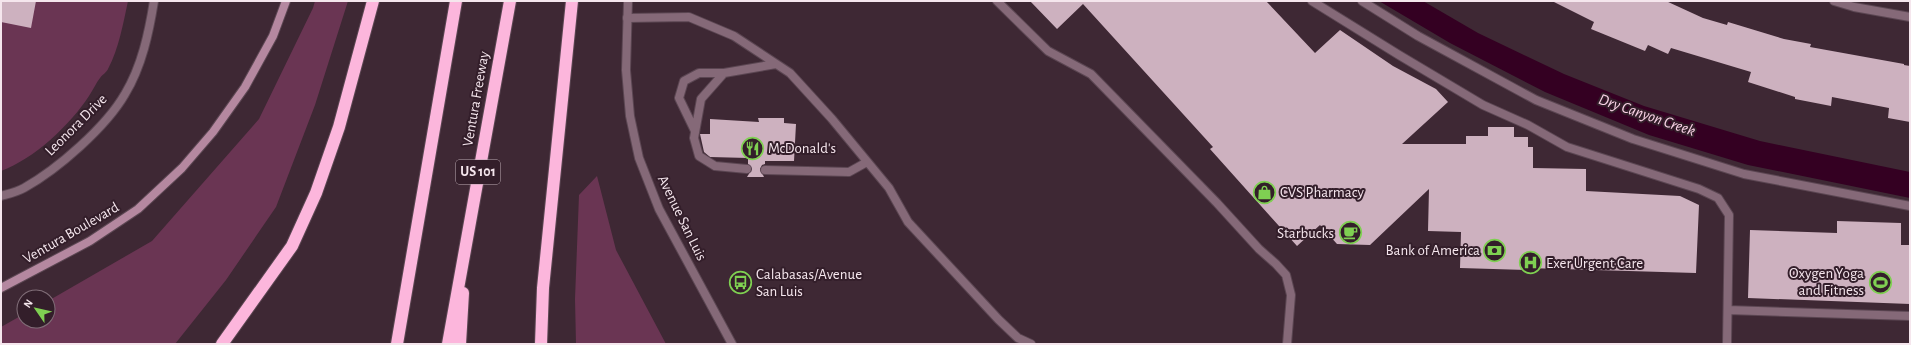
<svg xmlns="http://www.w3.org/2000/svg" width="1911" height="345" font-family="'Alegreya Sans',sans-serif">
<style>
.green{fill:#6a3553}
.water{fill:#340022}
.building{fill:#cdb1bf}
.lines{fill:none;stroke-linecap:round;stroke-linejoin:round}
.service-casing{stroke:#5b4652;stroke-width:10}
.minor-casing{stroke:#5b4652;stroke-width:10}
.tertiary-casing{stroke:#5b4652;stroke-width:10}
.secondary-casing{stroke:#5b4652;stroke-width:10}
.motorway-casing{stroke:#5b4652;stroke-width:14}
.service{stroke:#856978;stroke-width:8}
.minor{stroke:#856978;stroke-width:8}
.tertiary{stroke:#856978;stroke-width:8}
.secondary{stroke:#b588a0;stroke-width:8}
.motorway{stroke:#fcb6dc;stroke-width:12}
.labels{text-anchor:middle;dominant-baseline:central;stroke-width:4;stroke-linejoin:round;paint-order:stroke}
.shield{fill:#331e2a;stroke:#bbaab2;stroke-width:1}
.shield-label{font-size:14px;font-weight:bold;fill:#f5e6ed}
.street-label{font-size:15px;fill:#f5e6ed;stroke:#331e2a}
.poi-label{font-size:15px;fill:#f5e6ed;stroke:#331e2a;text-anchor:start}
.water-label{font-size:16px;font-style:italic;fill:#f9d2e6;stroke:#331e2a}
</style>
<rect width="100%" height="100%" fill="#3e2834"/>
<path class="green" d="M1 1H128C123 24 119 48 108 69 107 72 103 74 100 78 96 83 93 90 89 96 70 125 34 159 1 171Z
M315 1H348L315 105 276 207 226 280 175 344H1V327L24 314V321H48V301L152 241 259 119 313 8Z
M597 176 616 250 666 344H576L575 299 579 195Z"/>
<path class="water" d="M1379 1H1423L1478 33 1564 74 1644 106 1760 141 1910 172V198L1748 165 1649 135 1545 92 1450 43Z"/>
<path class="building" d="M1 1H36L31 28 1 22Z
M1030 1H1266L1315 53 1340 30 1393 66 1436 89 1448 102 1402 144H1466V136H1488V127H1514V137H1528V147H1533V168L1586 169V191L1680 196 1699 205 1696 273 1528 268V270L1460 268 1461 232 1428 231 1429 189 1370 245 1337 244 1320 225 1297 246 1210 149 1213 147 1083 4 1057 29Z
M1552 1H1666L1703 18 1727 25 1728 22 1784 39 1811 44 1810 47 1904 64V65L1910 66V122L1888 118 1889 108 1832 97 1831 106 1795 99V97L1748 82 1751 72 1671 48 1668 54 1648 45 1645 51 1591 29 1594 22Z
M758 118H784V123L796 124 794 161H765V164L762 165 760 169 764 177H747L752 169 748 164V158L710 157 704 152 700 134H710V119L759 122Z
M1837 221 1901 223V245H1910V304L1748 298 1750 230 1837 233Z"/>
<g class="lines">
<defs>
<path id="service" d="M997 1 1048 51 1091 74 1217 203 1259 249 1276 264 1286 275 1291 295 1287 344
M1312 1 1399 55 1483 105 1528 125 1567 147 1699 189 1718 198 1729 215 1727 344
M1362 1 1418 36 1536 100 1633 139 1744 174 1910 206
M627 18 689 17 734 36 790 73 832 119 889 188 908 222 998 319 1018 338 1031 344
M695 131 679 98 684 81 699 73H724
M747 169 715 166 699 156 694 138 701 99 724 73 776 64
M765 170 849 172 867 162
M1728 310 1910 316"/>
<path id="minor" d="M1834 1 1854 7 1910 17
M1 196C8 194 17 192 24 188 58 169 106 127 125 94 142 66 149 32 154 1"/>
<path id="tertiary" d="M628 1 626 70 630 116 639 158 659 209 732 344"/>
<path id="secondary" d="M1 288 90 241 138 209 182 168 213 132 245 87 273 36 286 1"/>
<path id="motorway" d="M222 344 292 246 316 193 339 127 373 1
M397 344 456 1
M448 344 510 1
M460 344 463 293
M541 344 543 288 572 1"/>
</defs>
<use href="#service" class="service-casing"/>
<use href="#minor" class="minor-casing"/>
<use href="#tertiary" class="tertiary-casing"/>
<use href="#secondary" class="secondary-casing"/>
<use href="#motorway" class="motorway-casing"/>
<use href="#service" class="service"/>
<use href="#minor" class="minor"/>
<use href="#tertiary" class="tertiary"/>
<use href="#secondary" class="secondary"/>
<use href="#motorway" class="motorway"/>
</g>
<defs>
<symbol id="restaurant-ring" viewBox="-11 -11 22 22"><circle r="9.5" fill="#331e2a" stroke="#7fd052" stroke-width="1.5"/><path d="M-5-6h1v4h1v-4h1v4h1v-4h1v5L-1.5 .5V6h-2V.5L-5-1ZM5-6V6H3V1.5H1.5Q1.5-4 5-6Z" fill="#7fd052"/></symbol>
<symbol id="shop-ring" viewBox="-11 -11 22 22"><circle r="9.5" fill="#331e2a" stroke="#7fd052" stroke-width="1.5"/><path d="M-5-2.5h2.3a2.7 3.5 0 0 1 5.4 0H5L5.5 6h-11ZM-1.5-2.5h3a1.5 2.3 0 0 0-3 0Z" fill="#7fd052"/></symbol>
<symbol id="cafe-ring" viewBox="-11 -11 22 22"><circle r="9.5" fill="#331e2a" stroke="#7fd052" stroke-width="1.5"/><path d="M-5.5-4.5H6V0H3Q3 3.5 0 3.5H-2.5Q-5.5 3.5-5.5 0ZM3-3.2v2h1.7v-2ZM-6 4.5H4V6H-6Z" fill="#7fd052"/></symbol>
<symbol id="bank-ring" viewBox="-11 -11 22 22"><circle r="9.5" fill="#331e2a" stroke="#7fd052" stroke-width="1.5"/><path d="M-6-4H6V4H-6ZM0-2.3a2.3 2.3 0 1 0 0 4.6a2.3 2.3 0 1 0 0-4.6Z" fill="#7fd052"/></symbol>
<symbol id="hospital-ring" viewBox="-11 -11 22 22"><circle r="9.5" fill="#331e2a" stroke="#7fd052" stroke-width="1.5"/><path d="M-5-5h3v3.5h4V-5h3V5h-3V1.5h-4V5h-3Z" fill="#7fd052"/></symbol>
<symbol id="stadium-ring" viewBox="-11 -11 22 22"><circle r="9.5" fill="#331e2a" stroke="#7fd052" stroke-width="1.5"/><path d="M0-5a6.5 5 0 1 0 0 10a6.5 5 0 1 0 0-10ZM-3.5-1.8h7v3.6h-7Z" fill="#7fd052"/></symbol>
<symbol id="bus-ring" viewBox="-11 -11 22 22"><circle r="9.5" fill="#331e2a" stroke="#7fd052" stroke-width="1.5"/><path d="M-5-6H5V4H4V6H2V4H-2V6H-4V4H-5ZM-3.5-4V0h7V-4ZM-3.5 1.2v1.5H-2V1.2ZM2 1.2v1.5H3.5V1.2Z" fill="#7fd052"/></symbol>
</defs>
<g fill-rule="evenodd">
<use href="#restaurant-ring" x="740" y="136" width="25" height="25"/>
<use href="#shop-ring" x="1252" y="180" width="25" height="25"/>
<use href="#cafe-ring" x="1338" y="220" width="25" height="25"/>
<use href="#bank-ring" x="1482" y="238" width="25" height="25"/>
<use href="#hospital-ring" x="1518" y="250" width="25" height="25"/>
<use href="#stadium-ring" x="1868" y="270" width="25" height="25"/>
<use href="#bus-ring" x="728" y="270" width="25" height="25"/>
</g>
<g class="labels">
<rect class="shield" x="456" y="160" width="44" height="24" rx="3"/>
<g class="shield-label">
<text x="478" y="172">US 101</text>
</g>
<g class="street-label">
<text transform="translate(476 99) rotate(-80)">Ventura Freeway</text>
<text transform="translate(76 125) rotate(-45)">Leonora Drive</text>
<text transform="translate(682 218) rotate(64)">Avenue San Luis</text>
<text transform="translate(71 233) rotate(-30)">Ventura Boulevard</text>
</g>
<g class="poi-label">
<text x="768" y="148">McDonald's</text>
<text x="1280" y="192">CVS Pharmacy</text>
<text x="1334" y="233" text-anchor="end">Starbucks</text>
<text x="1480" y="250" text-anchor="end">Bank of America</text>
<text x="1546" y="263">Exer Urgent Care</text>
<text x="1864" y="273" text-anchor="end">Oxygen Yoga<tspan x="1864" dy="17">and Fitness</tspan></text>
<text x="756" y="274">Calabasas/Avenue<tspan x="756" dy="17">San Luis</tspan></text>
</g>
<g class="water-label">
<text transform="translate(1647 115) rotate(19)">Dry Canyon Creek</text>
</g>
</g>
<rect width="1911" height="345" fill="none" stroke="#f5e6ed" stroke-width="4"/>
<g transform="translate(36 309) rotate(304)"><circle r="19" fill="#331e2a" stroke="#816e78"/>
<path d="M0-3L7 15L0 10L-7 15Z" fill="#7fd052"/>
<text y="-6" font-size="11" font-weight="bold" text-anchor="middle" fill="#f5e6ed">N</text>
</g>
</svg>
